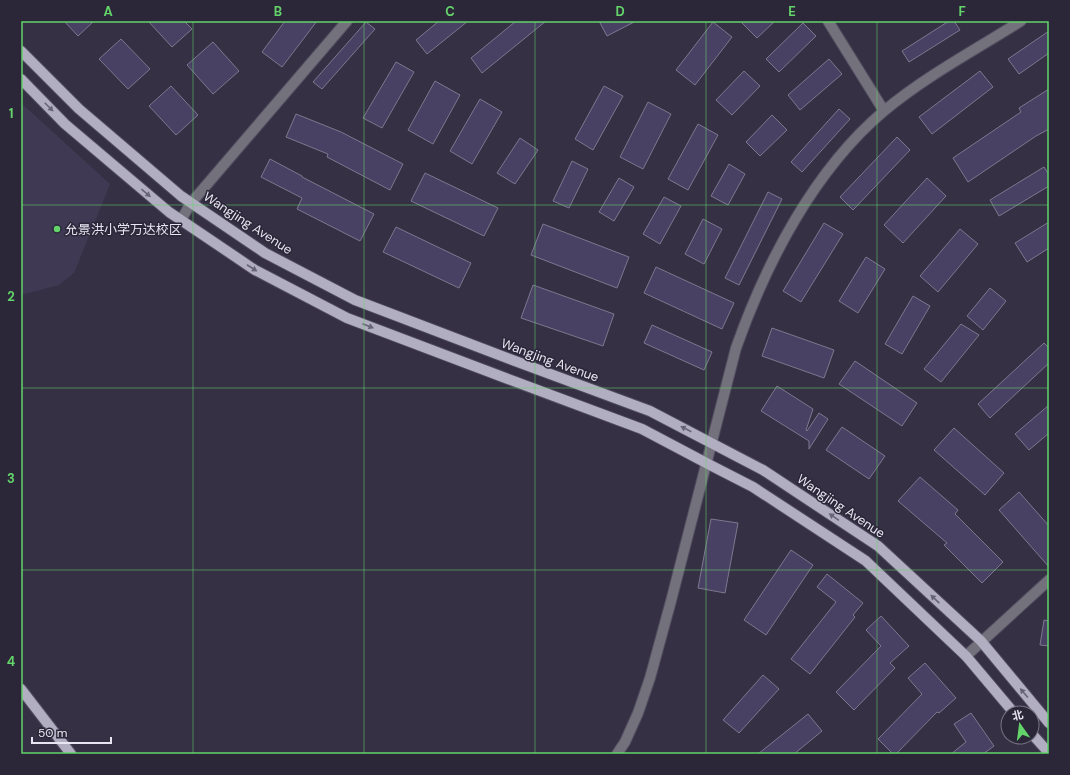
<svg xmlns="http://www.w3.org/2000/svg" width="1070" height="775" font-family="'DM Sans','Noto Sans SC',sans-serif">
<style>
.built{fill:#3f3953}
.building{fill:#494164;stroke:#7c788e}
.lines{fill:none;stroke-linecap:round;stroke-linejoin:round}
.minor-casing{stroke:#524d60;stroke-width:12}
.major-casing{stroke:#524d60;stroke-width:12}
.minor{stroke:#73717b;stroke-width:10}
.major{stroke:#b1aec2;stroke-width:10}
.oneway{fill:#676477}
.grid{fill:none;stroke:#63d469;stroke-width:1;stroke-opacity:0.55}
.poi-dot{fill:#63d469;stroke:#2b2739;stroke-width:1.5}
.labels{text-anchor:middle;dominant-baseline:central;stroke-width:3;stroke-linejoin:round;paint-order:stroke}
.street-label{font-size:13px;fill:#e8e6f2;stroke:#2b2739}
.poi-label{font-size:13px;fill:#e8e6f2;stroke:#2b2739;text-anchor:start}
.neatline{fill:none;stroke:#63d469;stroke-width:1.5}
.grid-label{font-size:13px;text-anchor:middle;font-weight:bold;fill:#63d469}
</style>
<rect width="100%" height="100%" fill="#353044"/>
<path class="built" d="M21 103 110 184 74 273 59 285 21 295Z"/>
<path class="building" d="M64 21H94L78 36Z
M148 21H184L192 29 172 47Z
M285 21H317L282 67 262 52Z
M439 21H468L427 54 416 40Z
M516 21H546L482 73 471 58Z
M599 21H636L607 36Z
M740 21H775L757 38Z
M949 21H954L960 30 909 62 902 51Z
M366 22 375 29 322 89 313 82Z
M713 22 732 37 695 85 676 70Z
M803 23 816 36 779 72 766 59Z
M1049 31V53L1019 74 1008 59Z
M121 39 150 69 128 89 99 59Z
M213 42 239 71 213 94 187 65Z
M829 59 842 74 800 110 788 95Z
M396 62 414 72 382 128 363 118Z
M744 71 760 86 732 115 716 100Z
M980 71 993 87 932 134 919 117Z
M435 81 460 95 433 144 408 130Z
M171 86 198 115 176 135 149 106Z
M604 86 623 96 593 150 575 139Z
M1049 89V129L1036 136 968 182 953 158 1021 112 1019 108Z
M480 99 502 112 472 164 450 151Z
M648 102 671 114 643 169 620 157Z
M839 109 850 119 802 172 791 162Z
M296 114 341 132 403 164 390 190 327 157 328 154 286 137Z
M772 115 787 130 760 156 746 142Z
M698 124 718 135 688 190 668 179Z
M897 137 910 150 853 210 840 197Z
M520 138 538 150 515 184 497 173Z
M270 159 302 176V177L374 214 360 241 297 209 302 198 261 177Z
M572 161 588 169 569 208 553 201Z
M729 164 745 174 728 205 711 196Z
M1044 167 1049 175V186L999 216 990 200Z
M425 173 498 208 484 236 411 201Z
M619 178 634 187 614 221 599 212Z
M927 178 946 196 903 243 884 225Z
M768 192 782 199 739 285 725 278Z
M664 197 681 206 660 244 643 234Z
M703 219 722 229 704 264 685 254Z
M1049 222V248L1027 262 1015 243Z
M824 223 843 234 801 302 783 291Z
M543 224 629 257 617 288 531 255Z
M396 227 471 263 459 288 383 252Z
M960 229 978 244 938 292 920 276Z
M866 257 885 269 858 313 839 301Z
M656 267 734 303 722 329 644 293Z
M533 285 614 314 603 346 521 318Z
M990 288 1006 301 983 330 967 316Z
M913 296 930 306 902 354 885 344Z
M961 324 979 335 941 382 924 369Z
M652 325 712 352 704 370 644 343Z
M772 328 834 350 824 378 762 356Z
M1044 343 1049 348V363L990 418 978 404Z
M855 361 917 403 902 426 839 384Z
M777 386 813 409 806 430 807 431 819 413 828 419 809 449V441L761 411Z
M1049 405V433L1029 450 1015 434Z
M842 427 885 456 869 479 826 450Z
M954 428 1004 473 985 495 934 450Z
M920 477 958 510 955 514 1003 562 982 583 944 545 947 543 898 501Z
M1019 492 1049 526V567L999 510Z
M711 519 738 523 725 593 698 588Z
M791 550 813 565 766 635 744 620Z
M827 574 863 603 853 615 855 617 810 674 791 659 836 602 817 587Z
M881 616 909 646 890 663 895 668 854 710 836 692 881 646 866 630Z
M1044 620 1049 621V646L1040 645Z
M925 663 956 698 939 713 937 712 896 754H893L878 739 922 694 908 678Z
M763 675 779 689 739 733 723 720Z
M971 713 994 746 983 754H951L966 742 954 724Z
M808 714 822 731 794 754H758Z"/>
<g class="lines">
<defs>
<path id="minor" d="M828 21 884 111
M181 220 191 203 347 21
M966 656 1049 580
M617 754 625 742 638 713 650 678 671 601 736 348C766 263 814 170 884 111 926 76 975 50 1021 21"/>
<path id="major" d="M21 51 79 109 181 196 265 253 355 300 515 361 650 411 763 470 878 546 981 641 1049 723
M21 79 65 124 169 212 255 270 347 318 508 379 642 429 712 466 753 487 866 561 966 656 1014 713
M21 689 71 754
M1032 734 1049 753"/>
</defs>
<use href="#minor" class="minor-casing"/>
<use href="#major" class="major-casing"/>
<use href="#minor" class="minor"/>
<use href="#major" class="major"/>
</g>
<defs><path id="oneway-solid" d="M-6-.8H1V-3.2L6.5 0L1 3.2V.8H-6Z"/></defs>
<g class="oneway">
<use href="#oneway-solid" transform="translate(49 107) rotate(45)"/>
<use href="#oneway-solid" transform="translate(146 193) rotate(40)"/>
<use href="#oneway-solid" transform="translate(252 268) rotate(33)"/>
<use href="#oneway-solid" transform="translate(368 326) rotate(21)"/>
<use href="#oneway-solid" transform="translate(686 429) rotate(-153)"/>
<use href="#oneway-solid" transform="translate(834 517) rotate(-146)"/>
<use href="#oneway-solid" transform="translate(935 599) rotate(-137)"/>
<use href="#oneway-solid" transform="translate(1024 693) rotate(-130)"/>
</g>
<path class="grid" d="M193 21V754M364 21V754M535 21V754M706 21V754M877 21V754M21 205H1049M21 388H1049M21 570H1049"/>
<circle class="poi-dot" cx="57" cy="229" r="4"/>
<g class="labels">
<g class="street-label">
<text transform="translate(248 223) rotate(33)">Wangjing Avenue</text>
<text transform="translate(550 360) rotate(20)">Wangjing Avenue</text>
<text transform="translate(841 506) rotate(34)">Wangjing Avenue</text>
</g>
<g class="poi-label">
<text x="65" y="229">允景洪小学万达校区</text>
</g>
</g>
<rect width="1070" height="775" fill="none" stroke="#2b2739" stroke-width="44"/>
<g transform="translate(1020 725) rotate(346)"><circle r="19" fill="#2b2739" stroke="#777383"/>
<path d="M0-3L7 15L0 10L-7 15Z" fill="#63d469"/>
<text y="-6" font-size="11" font-weight="bold" text-anchor="middle" fill="#e8e6f2">北</text>
</g>
<path d="M32 737v6h79v-6" fill="none" stroke="#e8e6f2" stroke-width="2"/>
<text x="38" y="737" font-size="12" fill="#e8e6f2" stroke="#2b2739" stroke-width="3" paint-order="stroke">50 m</text>
<rect x="22" y="22" width="1026" height="731" class="neatline"/>
<g class="grid-label">
<text x="108" y="16">A</text>
<text x="278" y="16">B</text>
<text x="450" y="16">C</text>
<text x="620" y="16">D</text>
<text x="792" y="16">E</text>
<text x="962" y="16">F</text>
<text x="11" y="118">1</text>
<text x="11" y="301">2</text>
<text x="11" y="483">3</text>
<text x="11" y="666">4</text>
</g>
</svg>
